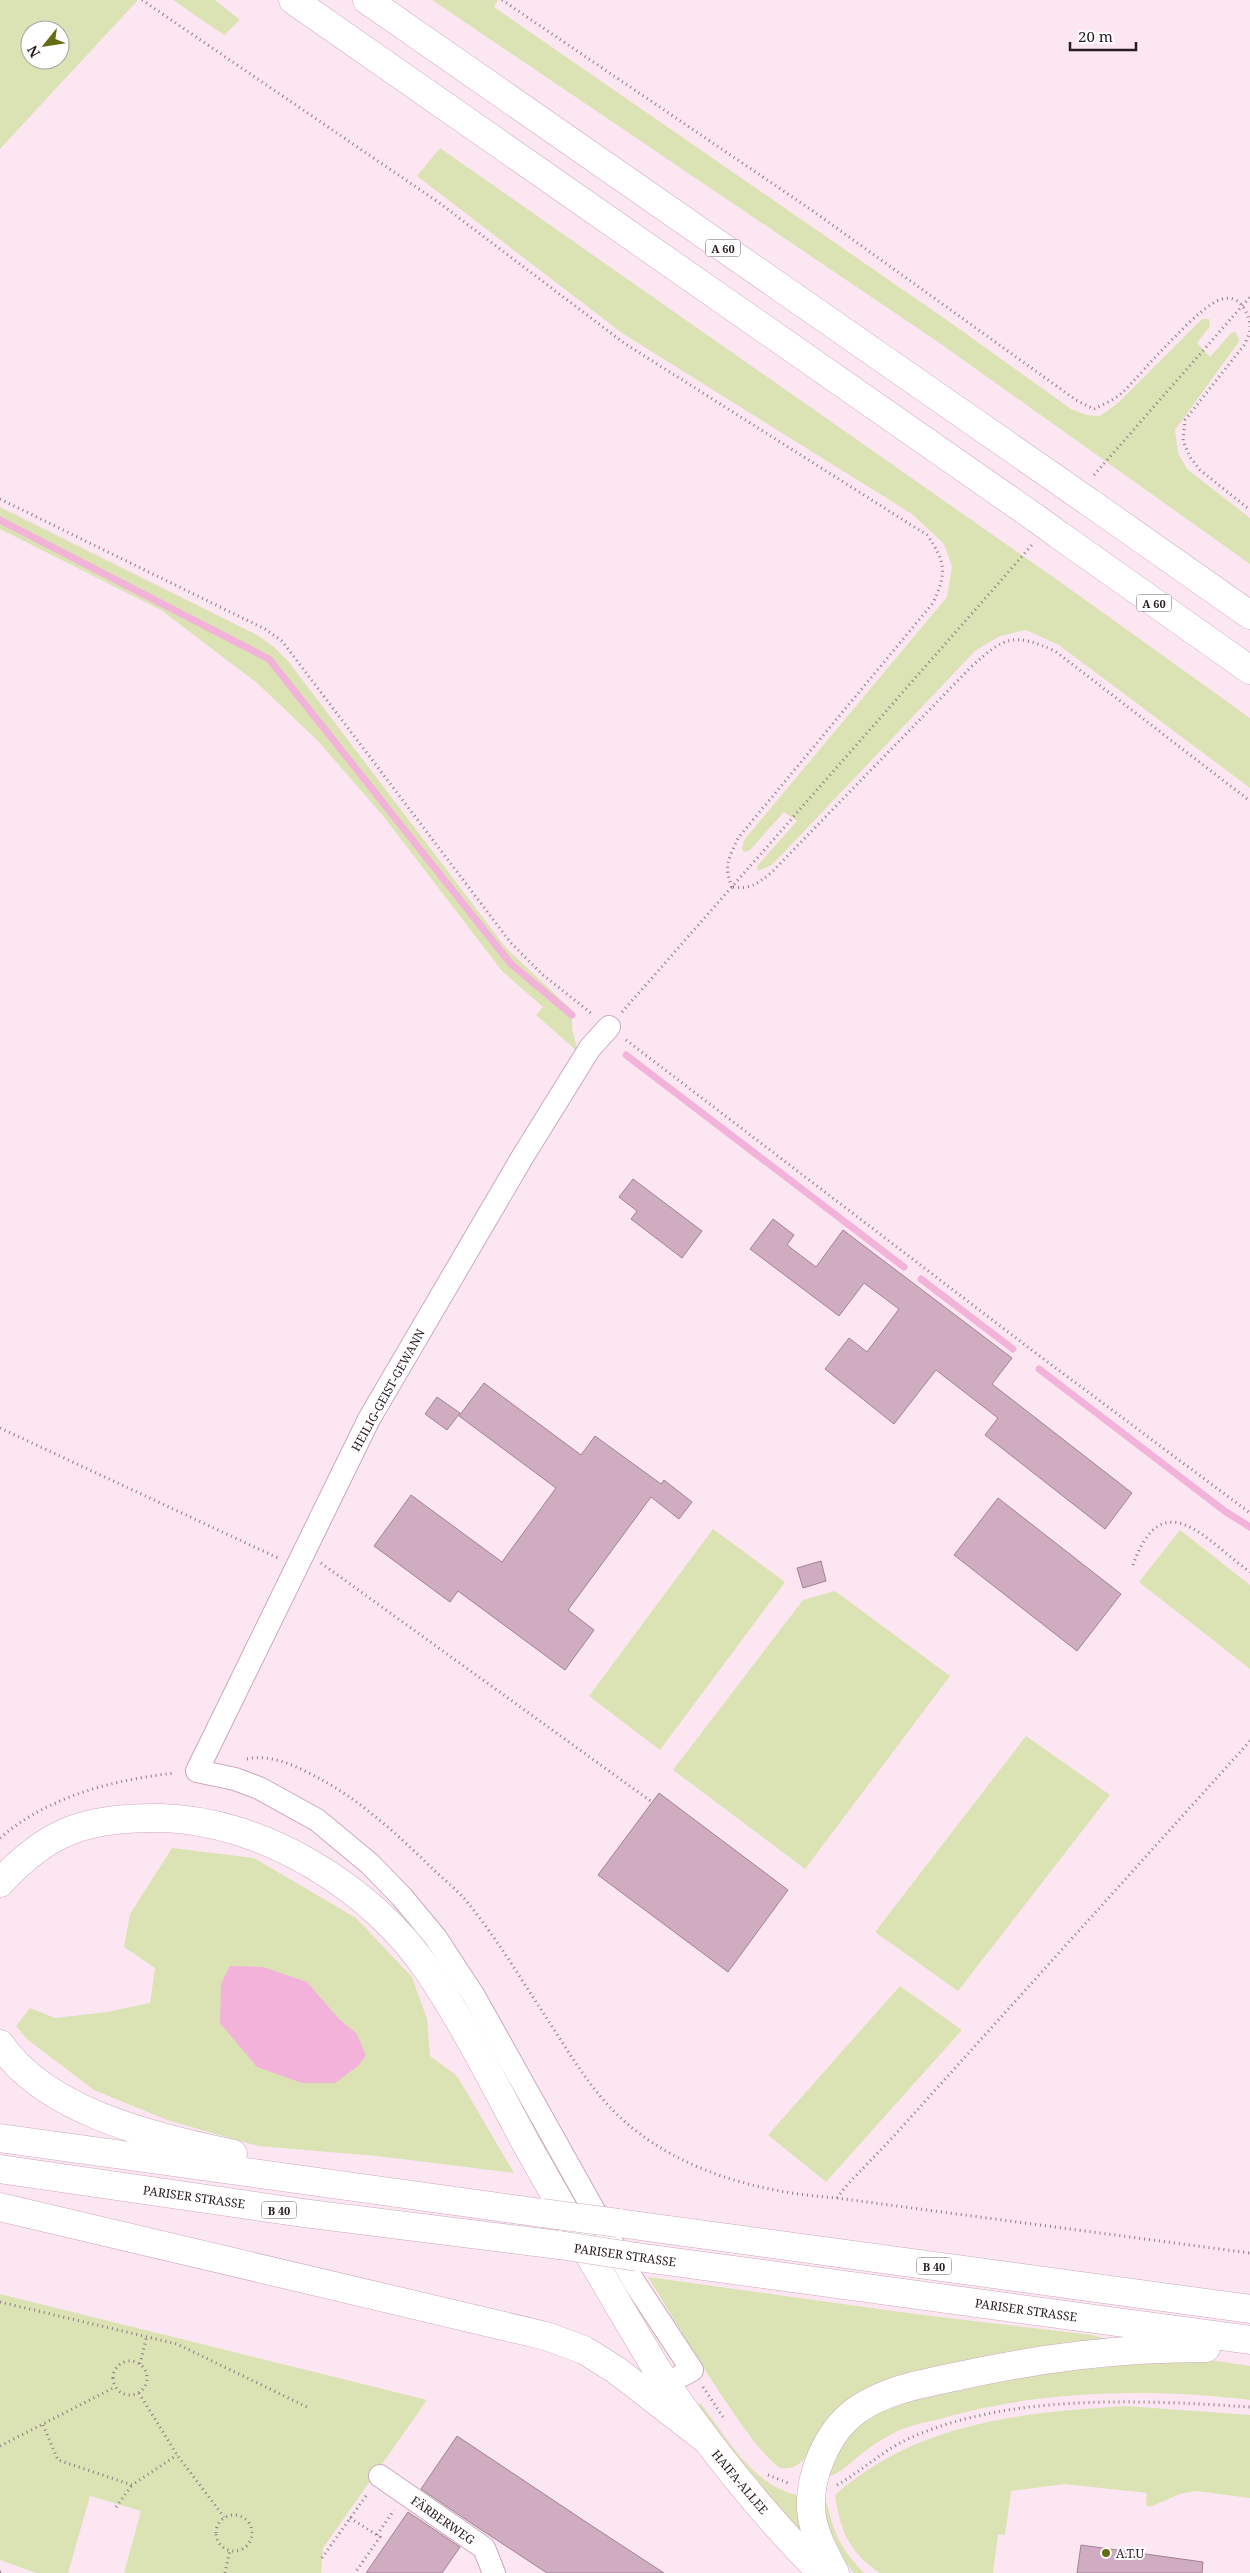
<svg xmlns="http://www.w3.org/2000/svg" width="1250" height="2573" font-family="'Noto Serif',serif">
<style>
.green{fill:#dbe3b4;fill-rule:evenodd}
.water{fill:#f3b2da}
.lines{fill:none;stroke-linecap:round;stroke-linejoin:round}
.stream{stroke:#f3b2da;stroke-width:7}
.building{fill:#d0acc1;stroke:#a38195}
.minor-casing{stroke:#cca8bd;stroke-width:24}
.tertiary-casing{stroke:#cca8bd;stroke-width:29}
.trunk-casing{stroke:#cca8bd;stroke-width:29}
.motorway-casing{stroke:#cca8bd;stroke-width:29}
.path{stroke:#8b7a84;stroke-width:3;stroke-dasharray:1 4;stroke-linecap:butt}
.minor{stroke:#fff;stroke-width:22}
.tertiary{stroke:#fff;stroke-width:28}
.trunk{stroke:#fff;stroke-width:28}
.motorway{stroke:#fff;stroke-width:28}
.trunk-bridge-casing{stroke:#cca8bd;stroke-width:29;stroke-linecap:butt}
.motorway-bridge-casing{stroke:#cca8bd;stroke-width:29;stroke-linecap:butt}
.trunk-bridge{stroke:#fff;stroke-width:28}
.motorway-bridge{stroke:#fff;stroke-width:28}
.poi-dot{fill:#656d13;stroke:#fff;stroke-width:2}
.labels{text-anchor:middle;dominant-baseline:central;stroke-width:4;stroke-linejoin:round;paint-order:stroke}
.shield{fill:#fff;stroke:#685f65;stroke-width:1}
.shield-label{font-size:11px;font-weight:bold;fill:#281b23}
.street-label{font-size:12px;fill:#281b23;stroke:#fff}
.poi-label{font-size:12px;fill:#281b23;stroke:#fff;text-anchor:start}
</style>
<rect width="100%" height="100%" fill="#fce6f2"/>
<path class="green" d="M0 0H138L0 149ZM30 30H60V60H30Z
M173 0H215L240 20 224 35Z
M432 0H498L494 7 951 323 1071 409 1086 415 1100 416 1118 403 1202 319H1209L1210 326 1197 343 1210 357 1231 333 1235 332 1239 338 1238 343 1175 430 1178 453 1187 469 1250 518V564L938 342Z
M440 148 1063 584 1250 718V788L1059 645 1026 630 1000 636 976 650 772 865 758 871 757 866 797 821 784 812 750 850 744 852 742 848 744 840 947 597 952 566 944 544 912 514 622 333 417 176Z
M0 507 257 635 274 647 288 661 506 948 572 1010V1029L578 1052 536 1015 543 1007 502 971 384 817 317 740 257 683 161 610 0 529Z
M713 1529 785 1582 660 1750 589 1696Z
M1180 1530 1250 1585V1669L1139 1582Z
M835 1591 950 1676 805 1869 673 1770 803 1600Z
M1026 1736 1110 1795 958 1991 875 1932Z
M172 1848 254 1858 356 1918 412 1977 427 2019 430 2056 457 2076 514 2173 377 2156 258 2146 167 2120 94 2090 28 2040 16 2026 30 2008 55 2018 107 2012 150 2003 155 1968 124 1947 130 1914Z
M900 1986 962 2030 826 2182 768 2135Z
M648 2277 915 2314 1093 2335 1106 2339 923 2373 808 2455C801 2463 794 2470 782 2468 758 2463 666 2306 648 2277Z
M0 2294 427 2400 323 2548 321 2573H124L141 2511 90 2496 68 2573H36L0 2560Z
M1204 2359 1250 2366V2400C1149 2388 1038 2390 940 2419 927 2422 912 2425 900 2430 888 2436 874 2444 864 2452 851 2462 842 2473 827 2477L830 2452 874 2409 1069 2363Z
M701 2404C729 2440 753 2487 801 2496L805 2536 744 2470 697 2405Z
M1126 2406 1250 2415V2498L1196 2491 1180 2494 1150 2507 1146 2505 1147 2493 1065 2484 1011 2491 1005 2535 998 2534 993 2573H880C849 2553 840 2530 835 2495 918 2422 1020 2413 1126 2406Z
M827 2503C833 2533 843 2552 864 2573H854L835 2550 819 2504Z"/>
<path class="water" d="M230 1966 263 1967 307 1982 339 2019 357 2034 366 2056 358 2066 335 2083H302L257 2067 220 2023 221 1984Z"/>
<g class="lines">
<path class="stream" d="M0 520 269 659 511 964 572 1015
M626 1055 904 1267
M921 1279 1013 1349
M1039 1369 1226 1512 1250 1527"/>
</g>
<path class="building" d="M633 1179 702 1231 682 1258 631 1219 637 1211 619 1197Z
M773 1219 794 1235 787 1245 816 1267 843 1230 1012 1358 992 1384 1132 1493 1105 1529 985 1435 998 1418 936 1370 894 1424 825 1369 849 1338 867 1352 899 1309 864 1283 839 1316 750 1249Z
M484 1383 581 1455 595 1436 661 1484 664 1480 692 1502 679 1519 651 1497 568 1610 594 1630 565 1670 458 1591 450 1602 374 1546 411 1495 502 1562 556 1488 459 1416Z
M437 1397 460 1413 447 1430 425 1414Z
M998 1498 1121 1594 1077 1651 954 1555Z
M821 1561 826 1581 803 1588 797 1568Z
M659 1793 788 1890 728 1972 598 1875Z
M457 2436 589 2524 664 2573H547L474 2525 421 2489Z
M408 2512 460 2547 442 2573H366Z
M1081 2545 1203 2562 1202 2573H1077Z"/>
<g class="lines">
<defs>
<path id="minor" d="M609 1027 590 1048 523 1156 369 1419 197 1771 235 1779 259 1788 317 1820 370 1864 402 1897 436 1938 474 1996 634 2282 692 2370 666 2384
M380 2476 484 2548 494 2573"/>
<path id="tertiary" d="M666 2384C713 2451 763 2515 822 2573"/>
<path id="trunk" d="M0 1883C49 1829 89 1817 161 1818 262 1820 373 1888 429 1972 466 2027 496 2088 528 2147 573 2227 618 2307 666 2384
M0 2044C48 2114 155 2136 233 2154
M0 2138 542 2213
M0 2169 303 2213 559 2245
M0 2207 546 2336 584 2350 616 2370 704 2438
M618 2223 1250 2309
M637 2257 1250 2340
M835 2573C826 2555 815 2537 812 2517 806 2480 827 2431 857 2410 885 2390 921 2384 954 2377 1040 2358 1118 2348 1206 2348"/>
<path id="motorway" d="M293 0 1037 519
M367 0 1066 486
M1089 502 1250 615
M1059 535 1250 670"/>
</defs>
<use href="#minor" class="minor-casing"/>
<use href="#tertiary" class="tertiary-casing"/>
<use href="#trunk" class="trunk-casing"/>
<use href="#motorway" class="motorway-casing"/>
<path class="path" d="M142 0 438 202 624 343 927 535C946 562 947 573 933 603L738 838C729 859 723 865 732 887
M502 0 813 211 1076 400 1094 409C1104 404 1116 399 1124 391 1143 372 1199 305 1222 299 1240 294 1249 313 1250 327
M1250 331 1245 344 1185 420 1183 441 1190 457 1200 470 1250 510
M1094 475 1250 297
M0 499 265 629 282 641 511 943 543 975 591 1013
M733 887C750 890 758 883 771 873L971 667C1004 637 1013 632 1055 651L1250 801
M622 1012 1032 545
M626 1040 1033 1351 1250 1513
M0 1428 278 1558
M321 1563 652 1802
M1133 1565C1163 1481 1206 1541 1250 1572
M247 1759C273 1753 302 1769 324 1781 365 1804 401 1838 435 1871 446 1881 458 1891 468 1903 494 1935 516 1971 538 2005 567 2048 593 2098 635 2130 692 2175 766 2193 837 2198L1250 2253
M0 1838C49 1796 112 1780 175 1773
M837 2198 847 2185 892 2138 1250 1741
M0 2302 177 2344 309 2408
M113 2378a17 17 0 1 1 34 0a17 17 0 1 1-34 0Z
M140 2364 147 2335
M703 2387 723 2417
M139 2393 177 2455 224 2517
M43 2425 58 2460 132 2485 177 2455
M0 2446 115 2387
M768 2475 788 2483
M837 2485C862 2471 883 2450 910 2438 1010 2393 1143 2400 1250 2407
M116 2507 132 2485
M216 2533a18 18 0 1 1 36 0a18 18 0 1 1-36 0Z
M350 2518 380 2537 355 2573
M377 2535 394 2510
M322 2558 368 2493
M0 2572 4 2573
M225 2573 230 2550"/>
<use href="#minor" class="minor"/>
<use href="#tertiary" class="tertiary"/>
<use href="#trunk" class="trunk"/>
<use href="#motorway" class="motorway"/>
<defs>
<path id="trunk-bridge" d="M542 2213 618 2223
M559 2245 637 2257"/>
<path id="motorway-bridge" d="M1066 486 1089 502
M1037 519 1059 535"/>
</defs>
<use href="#trunk-bridge" class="trunk-bridge-casing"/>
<use href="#motorway-bridge" class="motorway-bridge-casing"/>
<use href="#trunk-bridge" class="trunk-bridge"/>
<use href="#motorway-bridge" class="motorway-bridge"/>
</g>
<circle class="poi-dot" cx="1106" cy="2553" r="5"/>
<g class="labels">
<g class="shield">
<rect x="705.5" y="239.5" width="35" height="17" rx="4"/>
<rect x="1136.5" y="594.5" width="35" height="17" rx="4"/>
<rect x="261.5" y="2201.5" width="35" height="17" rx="4"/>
<rect x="916.5" y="2257.5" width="35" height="17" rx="4"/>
</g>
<g class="shield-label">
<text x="723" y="248">A 60</text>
<text x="1154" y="603">A 60</text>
<text x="279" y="2210">B 40</text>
<text x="934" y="2266">B 40</text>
</g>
<g class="street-label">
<text transform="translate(388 1390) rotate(-61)">HEILIG-GEIST-GEWANN</text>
<text transform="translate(194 2197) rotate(8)">PARISER STRASSE</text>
<text transform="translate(625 2255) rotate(8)">PARISER STRASSE</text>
<text transform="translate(1026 2310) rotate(8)">PARISER STRASSE</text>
<text transform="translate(740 2482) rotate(50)">HAIFA-ALLEE</text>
<text transform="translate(443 2520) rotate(35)">FÄRBERWEG</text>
</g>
<g class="poi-label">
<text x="1116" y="2553">A.T.U</text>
</g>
</g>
<g transform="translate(45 45) rotate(240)"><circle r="24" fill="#ffffff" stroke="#a9a4a7"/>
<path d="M0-4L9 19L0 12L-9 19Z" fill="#656d13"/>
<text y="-8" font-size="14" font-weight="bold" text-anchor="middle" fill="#281b23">N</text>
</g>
<path d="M1070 42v8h66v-8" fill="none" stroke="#281b23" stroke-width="2.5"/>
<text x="1078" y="42" font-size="15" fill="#281b23" stroke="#ffffff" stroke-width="4" paint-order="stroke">20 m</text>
</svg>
